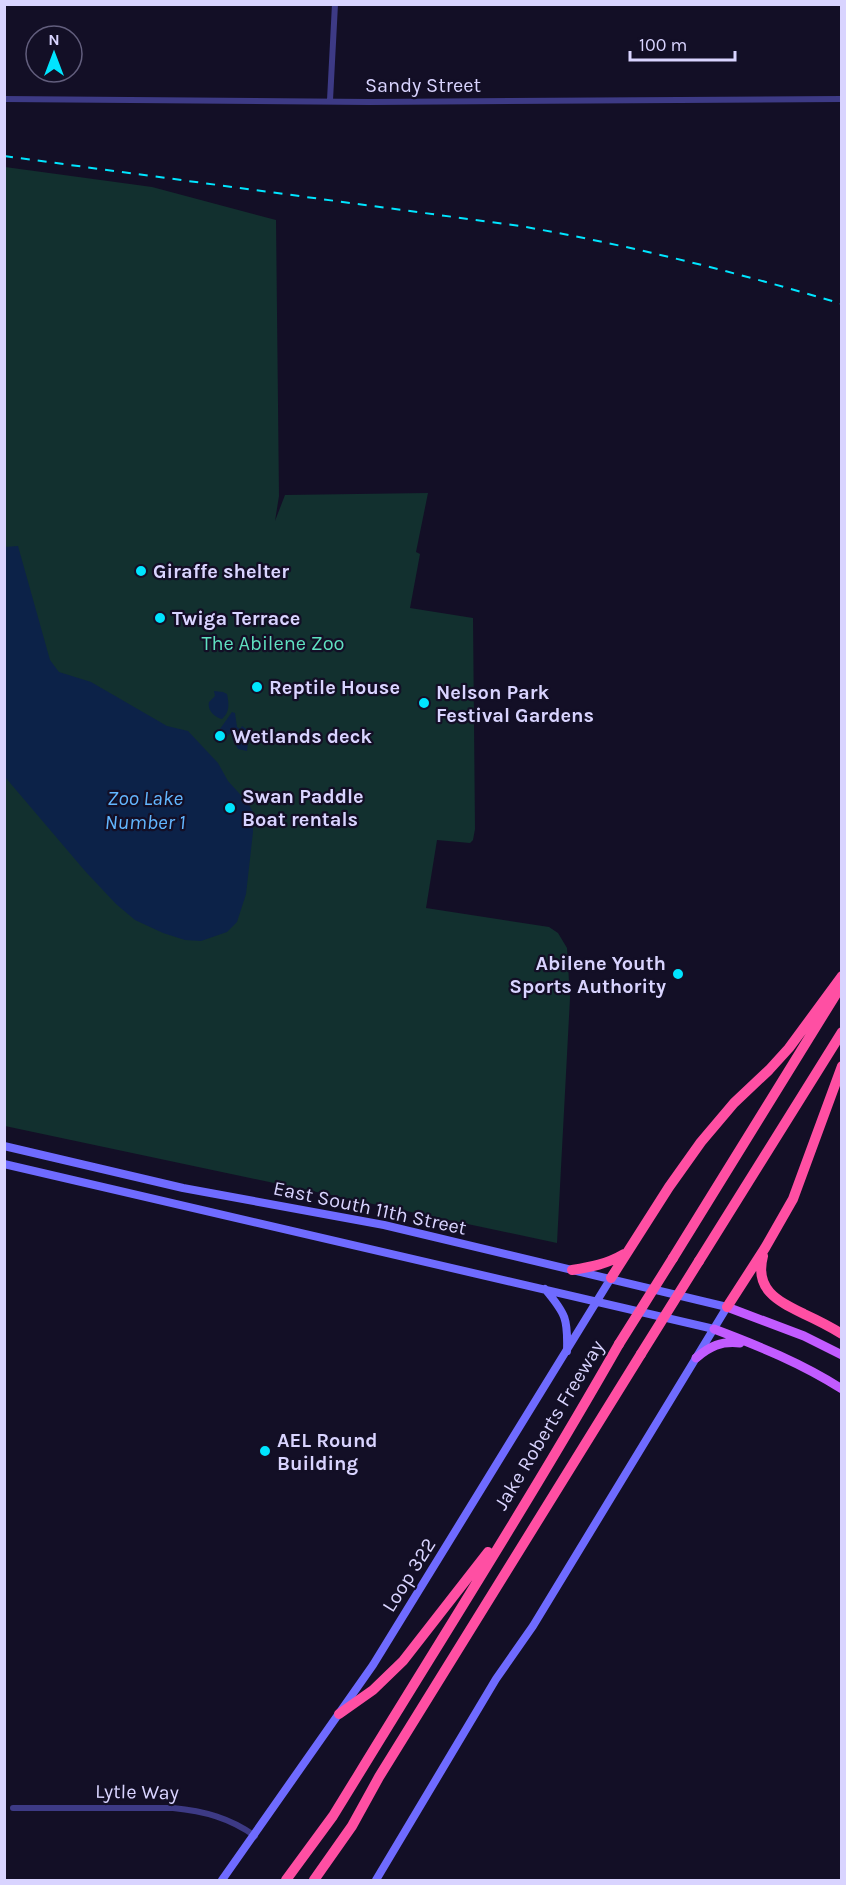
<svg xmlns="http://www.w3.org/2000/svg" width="846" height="1885" font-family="Karla,sans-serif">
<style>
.green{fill:#12302f}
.water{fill:#0c2248}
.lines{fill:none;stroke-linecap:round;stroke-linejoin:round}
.minor{stroke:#3d3a85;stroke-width:6}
.secondary{stroke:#6f6bff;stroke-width:8}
.primary{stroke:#c25bff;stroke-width:9}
.motorway{stroke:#ff4fa3;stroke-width:10}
.rail{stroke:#00e5ff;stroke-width:2;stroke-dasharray:9 8;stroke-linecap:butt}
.motorway-bridge{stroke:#ff4fa3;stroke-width:10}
.poi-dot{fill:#00e5ff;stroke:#130f26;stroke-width:2}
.labels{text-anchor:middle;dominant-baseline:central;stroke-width:4.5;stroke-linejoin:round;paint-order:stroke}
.street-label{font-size:20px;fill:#d9d4ff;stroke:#130f26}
.poi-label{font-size:20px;font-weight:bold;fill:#d9d4ff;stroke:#130f26;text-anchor:start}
.park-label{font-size:20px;fill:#5fe0c0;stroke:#130f26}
.water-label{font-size:21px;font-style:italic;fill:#62b6ff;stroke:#130f26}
</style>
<rect width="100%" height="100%" fill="#130f26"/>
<path class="green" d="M5 167 152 187 276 220 279 496 275 521 285 495 428 493 416 552 420 554 410 608 473 618 475 829 473 840 470 843 437 840 426 908 549 927 558 933 567 948 570 998 557 1243 5 1126Z"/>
<path class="water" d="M18 546 50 660 59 672 91 682 167 726 188 731 218 763 228 781 248 803 253 812V832L246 894 237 922 227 932 201 941 185 940 163 933 135 920 116 904 85 871 5 777V547Z
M214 691 223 692 227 694C229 704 230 712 222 719 214 717 207 710 209 702L215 696Z
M232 712 235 713 237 727 240 729 242 726 249 731 247 751 238 749 232 738 239 731 236 729 227 736 220 729Z"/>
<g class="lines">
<path class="minor" d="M4 99 370 102 842 99
M330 100 335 4
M13 1808H173C204 1811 230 1818 255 1836"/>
<path class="secondary" d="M4 1146 183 1188 384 1225 727 1307 533 1626 496 1679 376 1880
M4 1164 714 1329
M545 1289C566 1314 568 1319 567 1351
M222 1880 373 1665 611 1278"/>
<path class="primary" d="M727 1307 804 1336 842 1355
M714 1329C759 1346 801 1363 842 1389
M696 1358C710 1346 721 1341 740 1343"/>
<path class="motorway" d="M763 1256C754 1290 778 1301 804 1314 817 1320 829 1326 842 1334
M673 1258 838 991
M699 1261 842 1032
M572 1270C591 1267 607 1264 624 1254
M611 1278 669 1187 701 1142 734 1103 769 1070 789 1048 842 976
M727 1307 765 1248 793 1199 842 1066
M339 1714 373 1690 403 1661 488 1552
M286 1880 333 1816 357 1777C445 1633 536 1490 619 1344
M314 1880 352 1826 379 1777 641 1354"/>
<path class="rail" d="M4 156 520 226C629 245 736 272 842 304"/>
<path class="motorway-bridge" d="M619 1344 673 1258
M641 1354 699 1261"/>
</g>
<g class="poi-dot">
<circle cx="141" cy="571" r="6"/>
<circle cx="160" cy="618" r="6"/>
<circle cx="257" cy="687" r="6"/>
<circle cx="424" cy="703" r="6"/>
<circle cx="220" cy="736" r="6"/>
<circle cx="230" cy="808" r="6"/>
<circle cx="678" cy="974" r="6"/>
<circle cx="265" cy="1451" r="6"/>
</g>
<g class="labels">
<g class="street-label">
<text x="423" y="85">Sandy Street</text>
<text transform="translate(370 1208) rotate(12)">East South 11th Street</text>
<text transform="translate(549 1425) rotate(-59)">Jake Roberts Freeway</text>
<text transform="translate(409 1575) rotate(-58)">Loop 322</text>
<text transform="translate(137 1792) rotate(1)">Lytle Way</text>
</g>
<g class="poi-label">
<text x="153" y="571">Giraffe shelter</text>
<text x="172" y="618">Twiga Terrace</text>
<text x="269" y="687">Reptile House</text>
<text x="436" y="692">Nelson Park<tspan x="436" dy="23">Festival Gardens</tspan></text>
<text x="232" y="736">Wetlands deck</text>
<text x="242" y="796">Swan Paddle<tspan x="242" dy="23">Boat rentals</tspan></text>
<text x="666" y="963" text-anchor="end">Abilene Youth<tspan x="666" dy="23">Sports Authority</tspan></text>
<text x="277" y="1440">AEL Round<tspan x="277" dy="23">Building</tspan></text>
</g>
<g class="park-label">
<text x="273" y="643">The Abilene Zoo</text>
</g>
<g class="water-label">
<text x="145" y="798">Zoo Lake<tspan x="145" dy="24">Number 1</tspan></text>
</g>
</g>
<rect width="846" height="1885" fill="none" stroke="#d9d4ff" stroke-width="12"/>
<g transform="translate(54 54)"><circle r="28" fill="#130f26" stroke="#625e7d" stroke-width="1.5"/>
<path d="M0-4.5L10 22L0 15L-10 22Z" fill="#00e5ff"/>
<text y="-9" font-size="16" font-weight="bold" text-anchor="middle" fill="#d9d4ff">N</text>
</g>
<path d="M630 51v9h105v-9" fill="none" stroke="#d9d4ff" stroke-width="3"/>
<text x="639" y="51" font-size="18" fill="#d9d4ff" stroke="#130f26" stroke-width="4.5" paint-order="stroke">100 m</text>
</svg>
